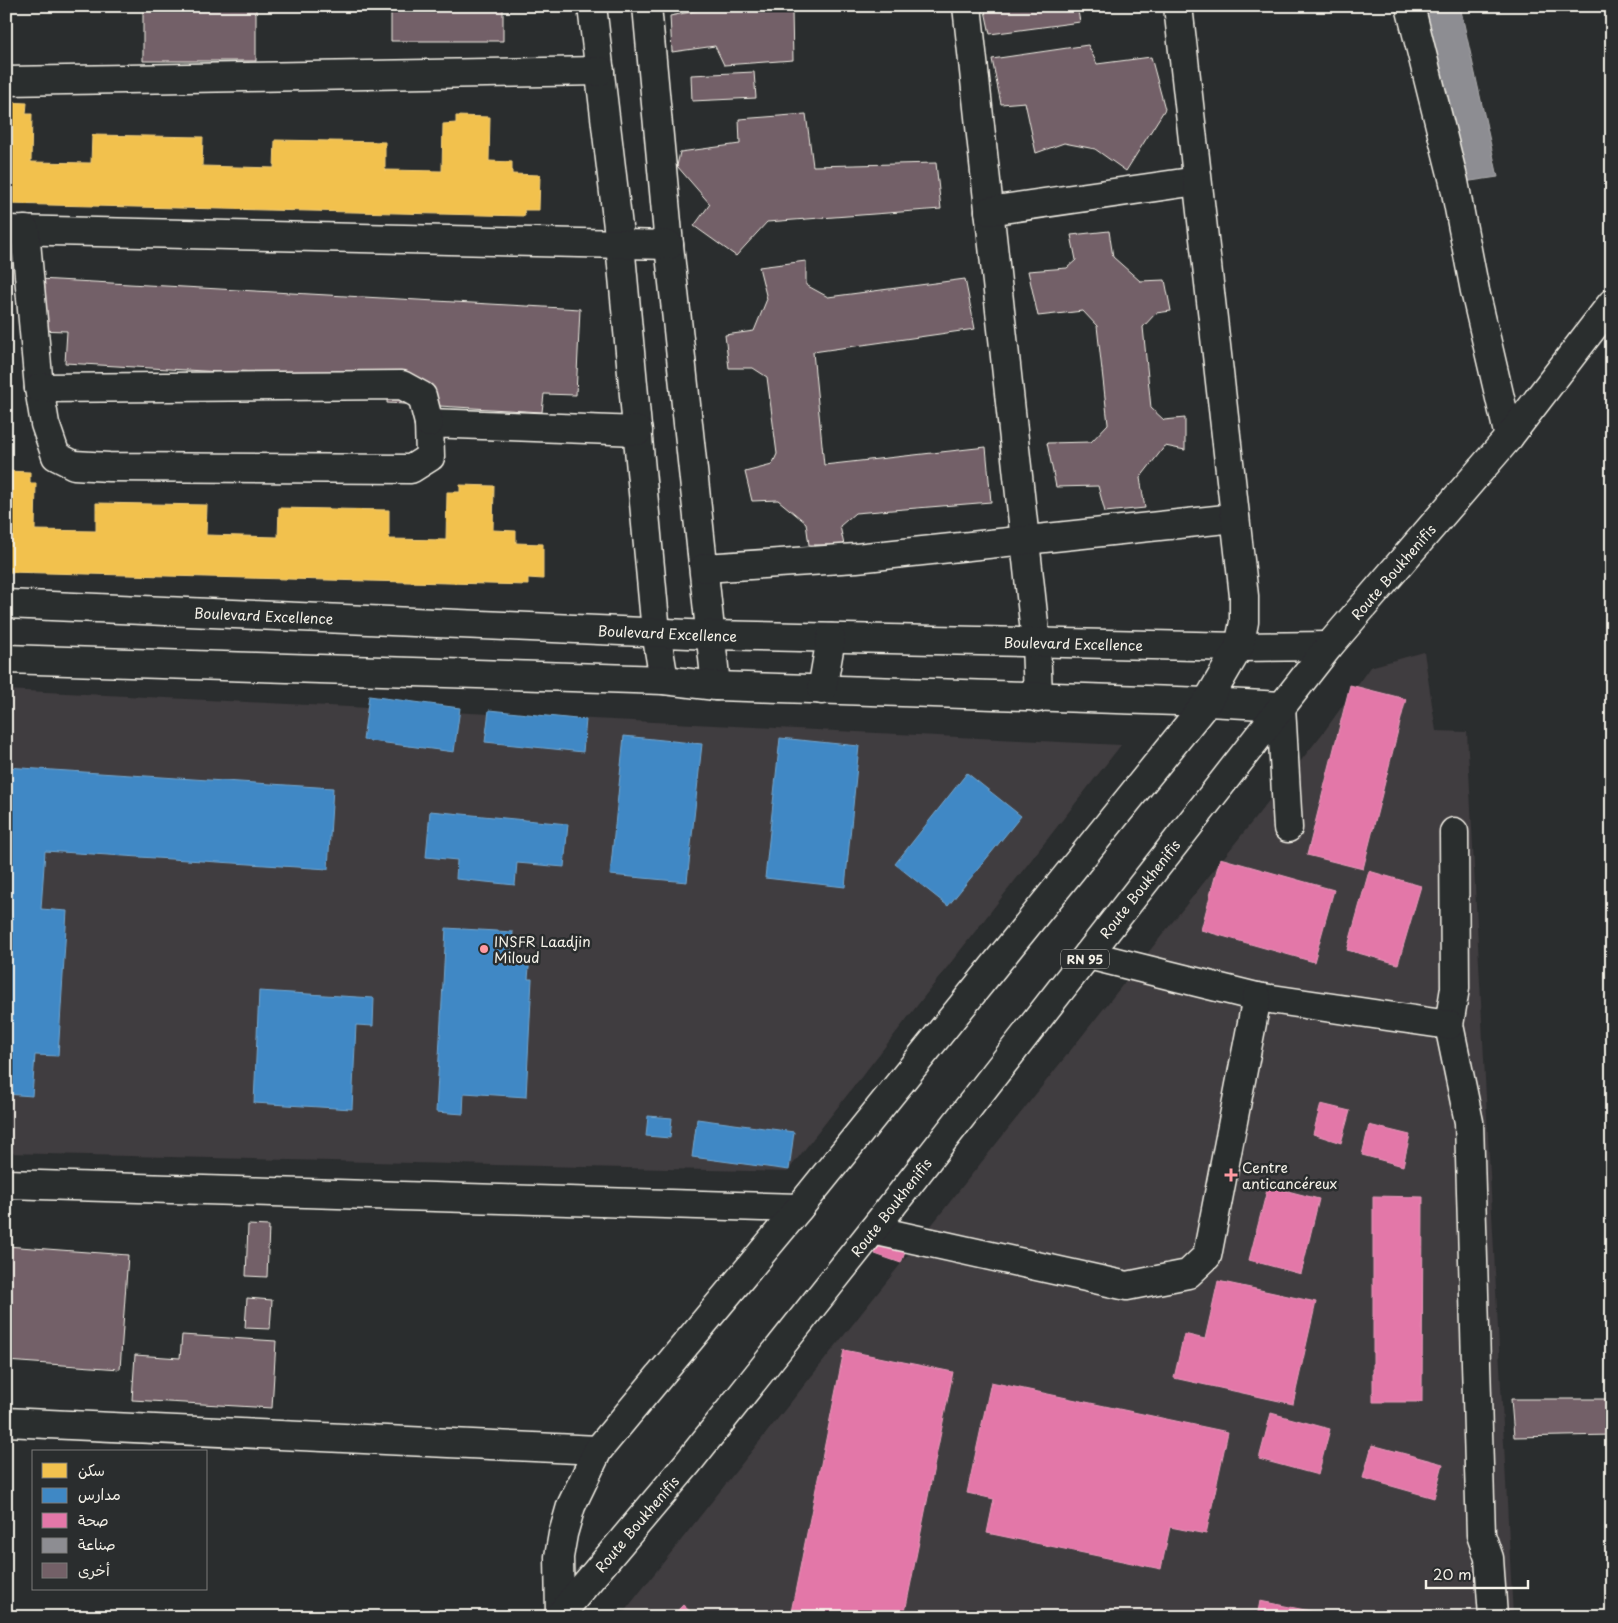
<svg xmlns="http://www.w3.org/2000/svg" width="1618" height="1623" font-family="'Playpen Sans','Playpen Sans Arabic',sans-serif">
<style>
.built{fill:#403c3f}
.homes{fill:#f2c14e;stroke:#f3cf7c}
.schools{fill:#3f88c5;stroke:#75a8d0}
.health{fill:#e377a8;stroke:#e89cbb}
.industry{fill:#8d8d92;stroke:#acabac}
.building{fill:#736067;stroke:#f4f1e8}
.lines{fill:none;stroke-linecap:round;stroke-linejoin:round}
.minor-casing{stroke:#f4f1e8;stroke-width:31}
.major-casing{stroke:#f4f1e8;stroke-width:31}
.minor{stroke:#2a2d2e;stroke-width:28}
.major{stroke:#2a2d2e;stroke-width:28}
.poi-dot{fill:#ff9aa2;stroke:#2a2d2e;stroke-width:2}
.labels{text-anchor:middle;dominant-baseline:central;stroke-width:5;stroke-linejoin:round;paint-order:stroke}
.shield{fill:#2a2d2e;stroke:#b7b6b0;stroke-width:1}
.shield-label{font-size:12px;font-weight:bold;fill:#f4f1e8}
.street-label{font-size:14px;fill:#f4f1e8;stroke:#2a2d2e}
.poi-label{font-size:14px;fill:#f4f1e8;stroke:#2a2d2e;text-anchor:start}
</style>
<rect width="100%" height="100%" fill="#2a2d2e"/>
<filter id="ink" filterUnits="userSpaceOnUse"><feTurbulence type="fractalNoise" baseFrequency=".02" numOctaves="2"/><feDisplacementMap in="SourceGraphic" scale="10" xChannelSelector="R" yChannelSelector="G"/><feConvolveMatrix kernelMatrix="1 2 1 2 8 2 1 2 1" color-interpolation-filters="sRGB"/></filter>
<g filter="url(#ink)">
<path class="built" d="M1424 652 1436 731 1467 732 1513 1617H620L1326 729 1370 667Z
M6 690 1121 745 787 1172 6 1153Z"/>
<path class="homes" d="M6 102 27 103 26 114H32L31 162 91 163 92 135 203 137 202 166 274 168 275 140 385 142V170L442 171 443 124 456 123V116L490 117 489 161 512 162V174L540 175 539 210H524L525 216 6 204Z
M6 471 30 472V483H36L35 530 96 531V503L207 505 206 535 278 537 279 508 389 510V539L446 540 447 492H460V485L494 486 493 530 516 531V543L543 544V579L528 578V585L6 572Z"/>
<path class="schools" d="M369 696 460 708 454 752 363 740Z
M489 710 586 720 583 752 485 742Z
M624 736 702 744 687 882 610 875Z
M780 738 859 746 845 887 765 878Z
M6 767 333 788 328 869 45 851 41 909 67 911 58 1056 35 1055 32 1096 6 1094Z
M967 773 1021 816 948 906 895 864Z
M430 811 568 824 564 867 517 863 515 885 456 879 457 860 426 857Z
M446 928 513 932 511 956 530 957 528 979H532L526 1097 464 1093 463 1114 436 1112Z
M259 991 374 998 373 1026 356 1025 352 1109 254 1103Z
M648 1116 672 1118 670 1138 646 1136Z
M697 1119 794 1132 789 1170 692 1157Z"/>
<path class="health" d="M1350 685 1406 699 1363 869 1307 855Z
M1220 858 1334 890 1314 962 1201 930Z
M1369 871 1421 886 1398 964 1347 950Z
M1321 1104 1350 1111 1341 1143 1313 1134Z
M1369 1125 1410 1135 1403 1166 1362 1155Z
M1268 1186 1319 1199 1301 1274 1249 1260Z
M1373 1196 1423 1197 1422 1402H1373Z
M883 1229 910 1239 901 1263 875 1254Z
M1218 1281 1316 1302 1293 1404 1174 1378 1184 1334 1205 1339Z
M844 1350 953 1372 904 1617H790Z
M991 1382 1228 1432 1206 1534 1170 1527 1161 1569 987 1533 994 1499 967 1493Z
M1271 1413 1330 1429 1318 1475 1259 1459Z
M1372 1445 1443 1464 1434 1498 1363 1478Z
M1260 1601 1340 1617H1257Z
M683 1605 696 1617H671Z"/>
<path class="industry" d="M1418 6H1460L1498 177 1457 183Z"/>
<path class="building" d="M143 6H256V61H143Z
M391 6H503V41H391Z
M696 6H852L792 12 793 60 724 65 715 46 672 52 670 16 700 10Z
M984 6H1077L1080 22 990 34Z
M1088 45 1097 64 1151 57 1165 109 1126 171 1095 149 1064 143 1036 153 1025 102 1001 104 992 59Z
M754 72 756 98 692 101 691 75Z
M806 114 813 166 936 163 941 209 767 222 736 256 694 226 710 204 677 166 680 152 740 144 739 119Z
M1109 231 1113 257 1140 281 1165 280 1171 311 1156 313 1143 327 1151 408 1164 420 1185 418V450L1165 446 1140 478 1145 508 1105 512 1098 486 1056 487 1047 443 1091 442 1108 424 1097 326 1083 311 1038 316 1028 271 1067 268 1076 260 1071 235Z
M806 261V285L828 297 965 279 975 329 813 352 824 465 986 447 991 502 855 513 840 526 844 545H809L806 523 778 500 752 501 745 472 772 465 777 454 767 377 753 368H729L725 335 754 331 767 299 759 267Z
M39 279 580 309 576 395 544 394 542 412 387 403 388 379 238 371V373L65 363 67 331 36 330Z
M6 291H11L8 335H6Z
M248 1225 269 1226 267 1277 246 1276Z
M6 1246 128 1255 120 1369 6 1361Z
M247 1298 272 1300 270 1329 245 1328Z
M182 1335 276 1341 272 1408 132 1400 135 1355 180 1358Z
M1511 1399H1612V1435L1514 1437Z"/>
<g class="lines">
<defs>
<g id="minor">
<path d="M592 6 620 244 656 632 664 680"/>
<path d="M647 6 669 245 716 686"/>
<path d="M967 6 1036 642 1038 698"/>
<path d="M1410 6 1454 182 1475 291 1509 437"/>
<path d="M6 81 600 71"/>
<path d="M989 211 1197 181"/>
<path d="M8 230 669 245"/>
<path d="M25 230 39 388 45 424 56 456 74 465 109 467 411 469 430 457 429 423 638 431"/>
<path d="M39 388 402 385 422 396 429 423"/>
<path d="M704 568 856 558 1235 518"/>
<path id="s1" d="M6 604 711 635 1239 647 1329 646"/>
<path d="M6 659 664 680 716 686 1207 702 1281 706 1288 828"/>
<path d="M822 690 831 638"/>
<path d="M1454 832 1455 988 1449 1025 1469 1122 1481 1535 1489 1558 1493 1617"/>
<path d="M1088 955 1257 997 1449 1025"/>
<path d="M6 1184 799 1208"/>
<path d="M873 1230 1127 1286 1188 1274 1207 1256 1257 997"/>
<path d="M6 1422 598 1450"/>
<path d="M560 1614 559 1557 563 1534 571 1506 598 1450 799 1208 1207 702 1239 647 1244 622V596L1178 6"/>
</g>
<g id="major">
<path id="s2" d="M558 1617 687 1464 873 1230 1329 646 1509 437 1612 303"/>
</g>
</defs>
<use href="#minor" class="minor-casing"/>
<use href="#major" class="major-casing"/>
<use href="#minor" class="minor"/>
<use href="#major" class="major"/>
</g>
</g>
<g class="poi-dot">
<circle cx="484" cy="949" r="5"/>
<path d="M1228.5 1167.5h5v5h5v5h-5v5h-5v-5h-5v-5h5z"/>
</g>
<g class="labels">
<rect class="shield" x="1061" y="949.5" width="48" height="19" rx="4"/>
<g class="shield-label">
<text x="1085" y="959">RN 95</text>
</g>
<g class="street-label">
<text stroke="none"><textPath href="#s2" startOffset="1338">Route Boukhenifis</textPath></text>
<text stroke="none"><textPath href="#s1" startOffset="258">Boulevard Excellence</textPath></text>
<text stroke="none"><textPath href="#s1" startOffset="662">Boulevard Excellence</textPath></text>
<text stroke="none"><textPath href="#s1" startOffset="1068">Boulevard Excellence</textPath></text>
<text stroke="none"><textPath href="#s2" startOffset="932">Route Boukhenifis</textPath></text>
<text stroke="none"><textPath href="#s2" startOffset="528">Route Boukhenifis</textPath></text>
<text stroke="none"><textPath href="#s2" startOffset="122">Route Boukhenifis</textPath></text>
</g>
<g class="poi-label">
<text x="494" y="941">INSFR Laadjin<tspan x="494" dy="16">Miloud</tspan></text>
<text x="1242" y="1167">Centre<tspan x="1242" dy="16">anticancéreux</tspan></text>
</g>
</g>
<rect width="1618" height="1623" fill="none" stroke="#2a2d2e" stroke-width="25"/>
<rect x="12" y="12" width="1593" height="1598" fill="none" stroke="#f4f1e8" stroke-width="2" filter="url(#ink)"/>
<rect x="32" y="1450" width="175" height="140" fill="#2a2d2e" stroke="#7b7b78"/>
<rect x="42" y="1463" width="25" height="15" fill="#f2c14e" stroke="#7b7b78"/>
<text x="78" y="1476" font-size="15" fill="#f4f1e8">سكن</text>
<rect x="42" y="1488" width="25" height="15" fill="#3f88c5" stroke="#7b7b78"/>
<text x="78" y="1500" font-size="15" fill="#f4f1e8">مدارس</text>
<rect x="42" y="1513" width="25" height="15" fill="#e377a8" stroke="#7b7b78"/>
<text x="78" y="1526" font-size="15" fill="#f4f1e8">صحة</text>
<rect x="42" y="1538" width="25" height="15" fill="#8d8d92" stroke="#7b7b78"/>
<text x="78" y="1550" font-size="15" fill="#f4f1e8">صناعة</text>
<rect x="42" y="1563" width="25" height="15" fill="#736067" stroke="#7b7b78"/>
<text x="78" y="1576" font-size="15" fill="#f4f1e8">أخرى</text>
<path d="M1426 1580v8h102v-8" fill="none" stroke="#f4f1e8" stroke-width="2.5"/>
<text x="1433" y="1580" font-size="15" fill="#f4f1e8" stroke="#2a2d2e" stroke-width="4" paint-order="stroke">20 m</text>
</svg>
